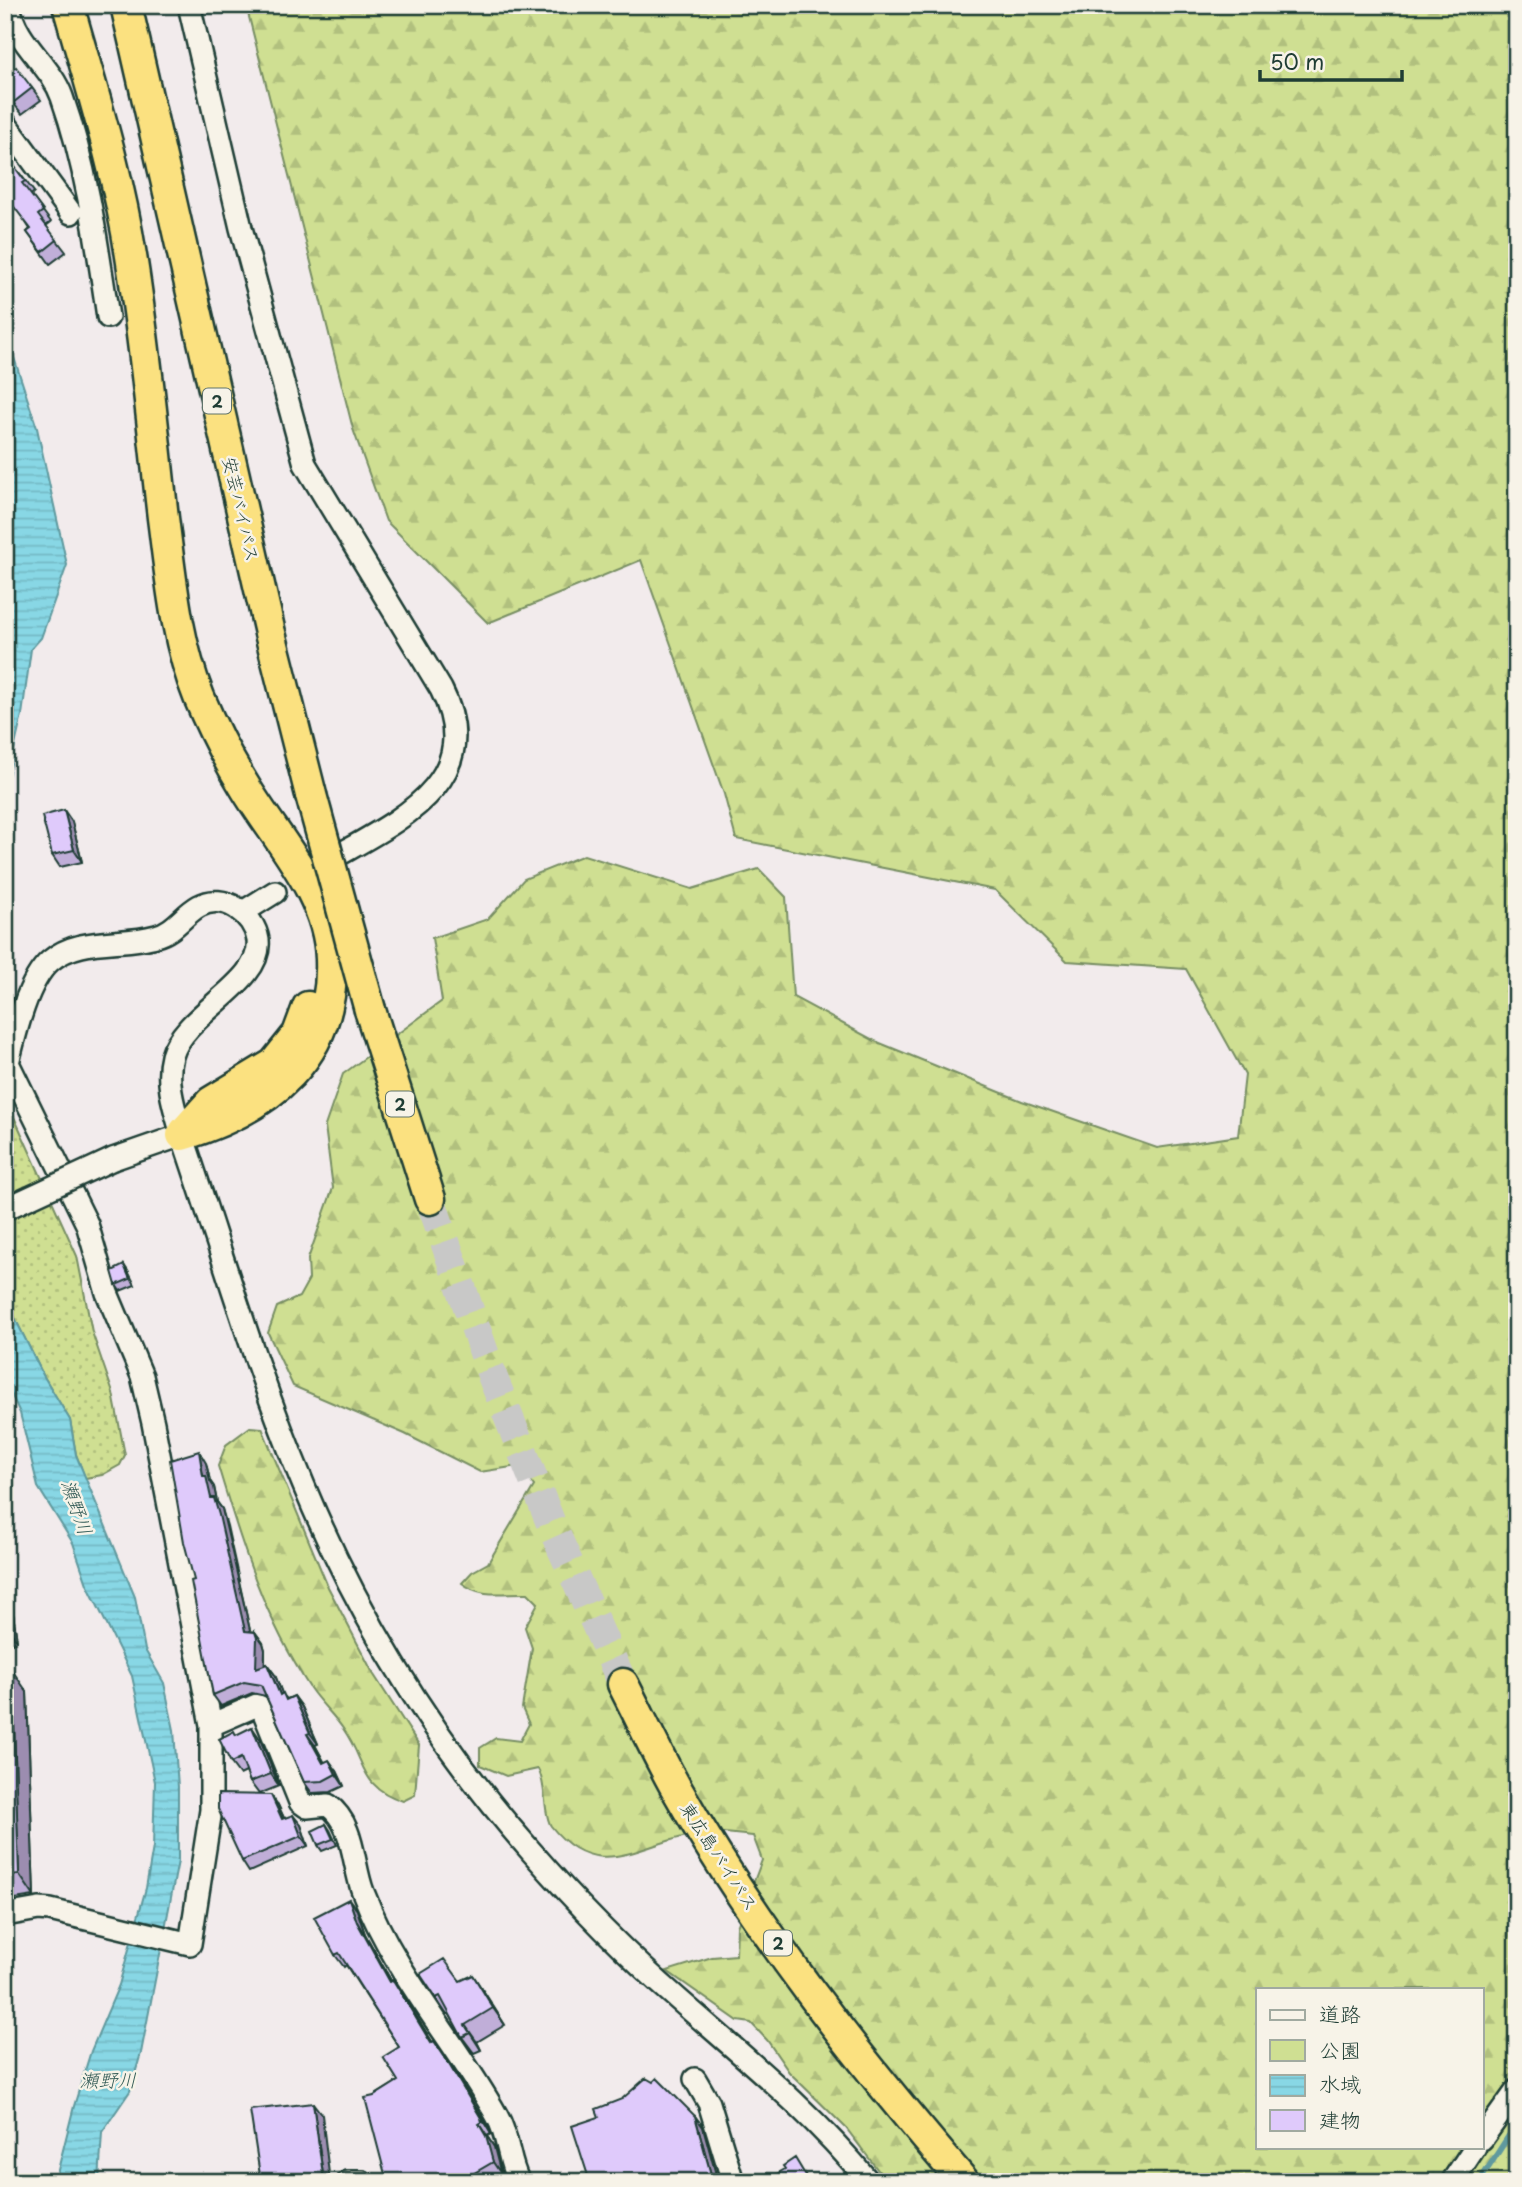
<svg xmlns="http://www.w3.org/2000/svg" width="1522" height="2187" font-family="'Playpen Sans','Klee One',sans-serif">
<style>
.green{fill:url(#green-dots);stroke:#778e63;stroke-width:2}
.forest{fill:url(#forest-firs);stroke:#778e63;stroke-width:2;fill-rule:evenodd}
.water{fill:url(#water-rules);stroke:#5e999e;stroke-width:2}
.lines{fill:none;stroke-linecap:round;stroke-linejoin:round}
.stream{stroke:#5e999e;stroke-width:6}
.highway-tunnel{stroke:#c8c8c7;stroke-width:30;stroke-dasharray:30 15;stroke-linecap:butt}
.minor-casing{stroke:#1f3d34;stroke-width:26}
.highway-casing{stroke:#1f3d34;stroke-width:35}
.minor{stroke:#f7f3e8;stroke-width:21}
.highway{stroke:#fbe180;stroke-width:30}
.minor-bridge-casing{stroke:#1f3d34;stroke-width:26;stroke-linecap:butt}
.highway-bridge-casing{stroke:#1f3d34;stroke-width:35;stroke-linecap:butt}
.minor-bridge{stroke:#f7f3e8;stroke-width:21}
.highway-bridge{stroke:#fbe180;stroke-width:30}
.wall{fill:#c0aed8;stroke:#1f3d34;stroke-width:2}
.shaded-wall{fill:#9c8db0;stroke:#1f3d34;stroke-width:2}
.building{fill:#dfcafb;stroke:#1f3d34;stroke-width:2}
.labels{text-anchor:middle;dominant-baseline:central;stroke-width:5;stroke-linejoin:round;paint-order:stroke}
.shield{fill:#f7f3e8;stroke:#60746a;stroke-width:2}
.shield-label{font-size:16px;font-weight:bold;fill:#1f3d34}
.street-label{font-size:18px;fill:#1f3d34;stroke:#f7f3e8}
.water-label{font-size:19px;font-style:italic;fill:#345c57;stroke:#f7f3e8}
</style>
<defs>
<pattern id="green-dots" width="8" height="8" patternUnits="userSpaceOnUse" patternTransform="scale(1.75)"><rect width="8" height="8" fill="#cfdf92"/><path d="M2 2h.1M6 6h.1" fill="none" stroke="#b1c07e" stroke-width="1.8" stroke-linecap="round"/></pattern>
<pattern id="forest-firs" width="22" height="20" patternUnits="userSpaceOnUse" patternTransform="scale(1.75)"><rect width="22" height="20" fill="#cfdf92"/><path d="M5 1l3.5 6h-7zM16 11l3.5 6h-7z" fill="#b1c07e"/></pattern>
<pattern id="water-rules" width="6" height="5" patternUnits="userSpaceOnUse" patternTransform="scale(1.75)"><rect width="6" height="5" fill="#88d7e5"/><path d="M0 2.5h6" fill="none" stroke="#75b9c5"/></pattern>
</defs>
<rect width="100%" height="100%" fill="#f2ebec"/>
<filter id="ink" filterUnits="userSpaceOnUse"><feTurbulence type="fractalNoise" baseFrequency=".0143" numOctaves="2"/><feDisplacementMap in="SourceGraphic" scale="14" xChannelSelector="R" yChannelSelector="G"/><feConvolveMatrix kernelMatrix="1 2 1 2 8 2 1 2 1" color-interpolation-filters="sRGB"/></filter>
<g filter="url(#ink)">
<path class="green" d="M5 1097 77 1256 92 1332 113 1393 125 1455 120 1465 102 1475 85 1478 76 1454 70 1420 43 1375 5 1298Z"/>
<path class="forest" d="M246 5H1517V2182H887L846 2128 789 2072 767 2040 751 2023 738 2021 667 1971 712 1957 736 1955 737 1927 762 1860 753 1836C737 1835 720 1831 704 1833 646 1838 600 1888 551 1826 543 1815 547 1785 538 1769L506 1776 480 1765V1748L496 1738 520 1741 529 1724 522 1708 532 1648 525 1627 538 1603 528 1593C505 1592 482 1599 462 1583L472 1572 488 1563 534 1486 518 1466 480 1472 405 1434 293 1386 268 1333 277 1307 299 1297 309 1279 308 1259 333 1188 325 1126 343 1074 442 1001 432 938 488 919 524 879 584 855 692 889 759 869 786 897 793 997 875 1041 1022 1101 1157 1148 1238 1136 1245 1075 1186 969 1067 961 995 890 736 839 724 794 641 560 488 623 386 521 353 429ZM1258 1989H1482V2147H1258Z
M250 1427 262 1428 328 1587 374 1675 419 1745 415 1795 403 1801C359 1787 367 1763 344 1730 334 1715 320 1703 310 1688 264 1617 242 1546 218 1466L226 1445Z"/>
<path class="water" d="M5 330 37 428 67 565 41 638 31 649 22 715 5 789Z
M5 1298 43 1375 70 1420 76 1455 135 1597 145 1650 164 1683 174 1730 178 1787V1861L141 2053 130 2091 102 2132 99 2182H55L74 2106 91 2051 119 1985 146 1888 153 1847 155 1782 132 1676 87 1584 73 1543 38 1487 20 1413 5 1381Z"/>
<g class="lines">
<path class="stream" d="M1479 2182 1517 2123"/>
<path class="highway-tunnel" d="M430 1199 493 1378 554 1531 623 1684"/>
<defs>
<path id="minor" d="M9 5C15 44 50 63 62 97 87 168 97 243 108 317
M189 5 241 228 305 464 441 689C491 787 385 826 318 867
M5 123 71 213
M243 912 275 892
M113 1159 182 1135
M211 1725 257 1705 262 1708 300 1802 307 1807 328 1805C355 1825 352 1863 363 1892 395 1975 455 2040 497 2116 509 2137 508 2162 519 2182
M5 1915 39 1909 50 1910 190 1944 211 1810V1725L153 1423 142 1376 107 1293 87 1224 8 1063C15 1034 27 981 50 961 79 936 122 946 156 936 175 931 183 915 199 906 224 892 254 914 258 940 263 984 184 1012 172 1056 165 1083 175 1110 182 1135 222 1252 256 1372 304 1486 359 1618 436 1743 530 1850 576 1903 626 1954 679 2000 745 2058 813 2113 869 2182
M695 2079 709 2103 733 2182
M1482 2139 1517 2090
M348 2182H363
M1452 2182 1475 2147"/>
<path id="highway" d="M68 5C91 87 118 171 131 256 145 343 153 431 163 518 171 579 176 640 199 697 212 728 227 758 245 787 277 841 329 893 331 959 335 1057 269 1109 182 1135
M126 5 270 633 311 795
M370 1010 430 1199
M184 1132 211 1102 274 1064 298 1034 308 1007
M623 1684C641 1719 657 1754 676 1788 755 1928 859 2060 964 2182"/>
</defs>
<use href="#minor" class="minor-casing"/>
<use href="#highway" class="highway-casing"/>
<use href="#minor" class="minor"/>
<use href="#highway" class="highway"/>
<defs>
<path id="minor-bridge" d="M5 1209 113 1159"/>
<path id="highway-bridge" d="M311 795 370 1010"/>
</defs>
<use href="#minor-bridge" class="minor-bridge-casing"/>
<use href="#highway-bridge" class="highway-bridge-casing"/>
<use href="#minor-bridge" class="minor-bridge"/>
<use href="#highway-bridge" class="highway-bridge"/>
</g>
<path class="wall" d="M5 58 14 69 32 88 41 100 22 114 5 93Z
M5 154 34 192 31 195 51 222 46 226 66 252 50 264 27 232 30 229 5 190Z
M72 822 82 862 60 867 52 855Z
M124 1265 128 1271 135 1285 120 1291 116 1285Z
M206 1463 210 1481 214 1487 217 1502 222 1509 227 1526 250 1631 255 1632 263 1643 265 1650V1665L267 1664 275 1675 282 1694 287 1699 294 1696 302 1707 318 1744 315 1745 324 1762 337 1771 344 1786 331 1792 312 1793 304 1782 266 1696 252 1693 221 1706 213 1695 194 1580Z
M5 1559 17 1641 5 1646Z
M5 1670 27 1692 34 1896 9 1900 5 1902Z
M236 1735 260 1739 279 1786 259 1794 250 1782 246 1772 240 1775 231 1763Z
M278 1805 284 1818 301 1825 308 1846 249 1872 242 1861Z
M326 1824 330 1830 337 1845 322 1851 318 1845Z
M357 1910 365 1934 391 1981 393 1980 432 2042 452 2068 489 2129 491 2134 487 2136 494 2147 501 2174 488 2182H387L374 2096 398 2081 399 2047 346 1965 344 1967 335 1955Z
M420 1974 460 1981 484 1992 505 2025 477 2042 481 2050 474 2053 462 2037 449 2013 447 2015Z
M695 2116 703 2127 718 2182H590Z"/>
<path class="shaded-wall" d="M64 810 72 822 82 862 74 850Z
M199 1451 206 1463 210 1481 214 1487 217 1502 222 1509 253 1643 245 1631 211 1498 203 1476Z
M5 1559 17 1641 5 1624Z
M255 1632 263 1643 265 1650 264 1679 256 1668Z
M267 1664 275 1675 287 1706 280 1695Z
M12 1670 27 1692 34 1896 19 1874Z
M294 1696 302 1707 318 1744 310 1733Z
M252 1727 260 1739 279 1786 271 1774Z
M307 1734 315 1745 331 1774 323 1763Z
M329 1760 337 1771 344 1786 336 1774Z
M271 1795 278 1805 289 1829 282 1819Z
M293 1815 301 1825 308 1846 301 1836Z
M349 1899 357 1910 365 1934 398 1993 390 1982 357 1922Z
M5 1920 10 1927 11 1938 5 1967Z
M473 1975 484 1992 505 2025 493 2008Z
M393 1980 401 1992 440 2054 431 2043Z
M465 2025 477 2042 481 2050 470 2033Z
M434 2041 452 2068 489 2129 491 2134Z
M313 2103 322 2115 330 2182H324Z
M695 2116 703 2127 718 2182H713Z
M479 2124 494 2147 501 2174 493 2162Z"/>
<path class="building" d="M5 58 14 69 16 67 32 88 14 102 5 91Z
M5 154 25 181 22 183 43 211 38 215 57 240 42 252 27 232 31 229 8 199 11 196 5 189Z
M64 810 74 850 52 855 42 816Z
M124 1265 130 1279 116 1285 112 1271Z
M199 1451 203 1476H206L211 1498H214L219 1515 245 1631 255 1632 257 1638 256 1668 267 1664 280 1695 283 1693 286 1700 294 1696 310 1733 307 1734 323 1763 329 1760 336 1774 323 1781 304 1782 261 1685 244 1682 213 1695 191 1581 194 1580 184 1542 170 1460Z
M5 1670H12L19 1874 5 1876Z
M252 1727 271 1774 250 1782 241 1758 231 1763 219 1739 234 1731 236 1735Z
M218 1794 271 1795 282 1819 293 1815 301 1836 242 1861 218 1809Z
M326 1824 333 1839 318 1845 312 1831Z
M349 1899 357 1922 390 1982 393 1980 431 2043 434 2041 444 2056 481 2118 482 2122 479 2124 486 2136 493 2162 471 2175 485 2182H387L365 2098 374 2096 398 2081 383 2057 399 2047 339 1953 335 1955 314 1917Z
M444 1959 460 1981 473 1975 493 2008 465 2025 470 2033 462 2037 440 1996 436 1998 420 1974Z
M646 2078 653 2082 657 2078 695 2116 713 2182H683L681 2177 670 2182H590L572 2126 599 2117 596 2109 622 2099Z
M313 2103 324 2182H261L250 2110Z
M795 2158 807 2178 801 2182H765L780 2172 785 2169 783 2166Z"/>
</g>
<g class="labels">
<g class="shield">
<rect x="203" y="388.5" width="28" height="25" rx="5"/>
<rect x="386" y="1091.5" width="28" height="25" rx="5"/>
<rect x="764" y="1930.5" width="28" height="25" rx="5"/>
</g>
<g class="shield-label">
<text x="217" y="401">2</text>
<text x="400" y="1104">2</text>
<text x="778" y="1943">2</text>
</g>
<g class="street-label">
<text transform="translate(242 509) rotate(77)">安芸バイパス</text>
<text transform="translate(720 1856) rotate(57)">東広島バイパス</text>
</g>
<g class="water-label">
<text transform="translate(78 1507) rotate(71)">瀬野川</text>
<text x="108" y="2079">瀬野川</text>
</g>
</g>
<rect width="1522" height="2187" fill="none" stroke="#f7f3e8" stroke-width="28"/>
<rect x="14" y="14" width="1494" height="2159" fill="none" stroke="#1f3d34" stroke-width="2.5" filter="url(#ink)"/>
<rect x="1256" y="1988" width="228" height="161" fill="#f7f3e8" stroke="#a1aaa0" stroke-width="2"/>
<rect x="1270" y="2010" width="35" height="10" fill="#f7f3e8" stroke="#a1aaa0" stroke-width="2"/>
<text x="1319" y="2022" font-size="21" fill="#1f3d34">道路</text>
<rect x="1270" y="2040" width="35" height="21" fill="#cfdf92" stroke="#a1aaa0" stroke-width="2"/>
<text x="1319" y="2058" font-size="21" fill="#1f3d34">公園</text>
<rect x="1270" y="2075" width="35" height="21" fill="url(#water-rules)" stroke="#a1aaa0" stroke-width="2"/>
<text x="1319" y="2092" font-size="21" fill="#1f3d34">水域</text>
<rect x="1270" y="2110" width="35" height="21" fill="#dfcafb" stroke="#a1aaa0" stroke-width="2"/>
<text x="1319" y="2128" font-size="21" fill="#1f3d34">建物</text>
<path d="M1260 70v10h142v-10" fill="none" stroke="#1f3d34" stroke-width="3.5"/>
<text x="1270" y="70" font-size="21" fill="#1f3d34" stroke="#f7f3e8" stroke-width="5" paint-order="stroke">50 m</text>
</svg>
